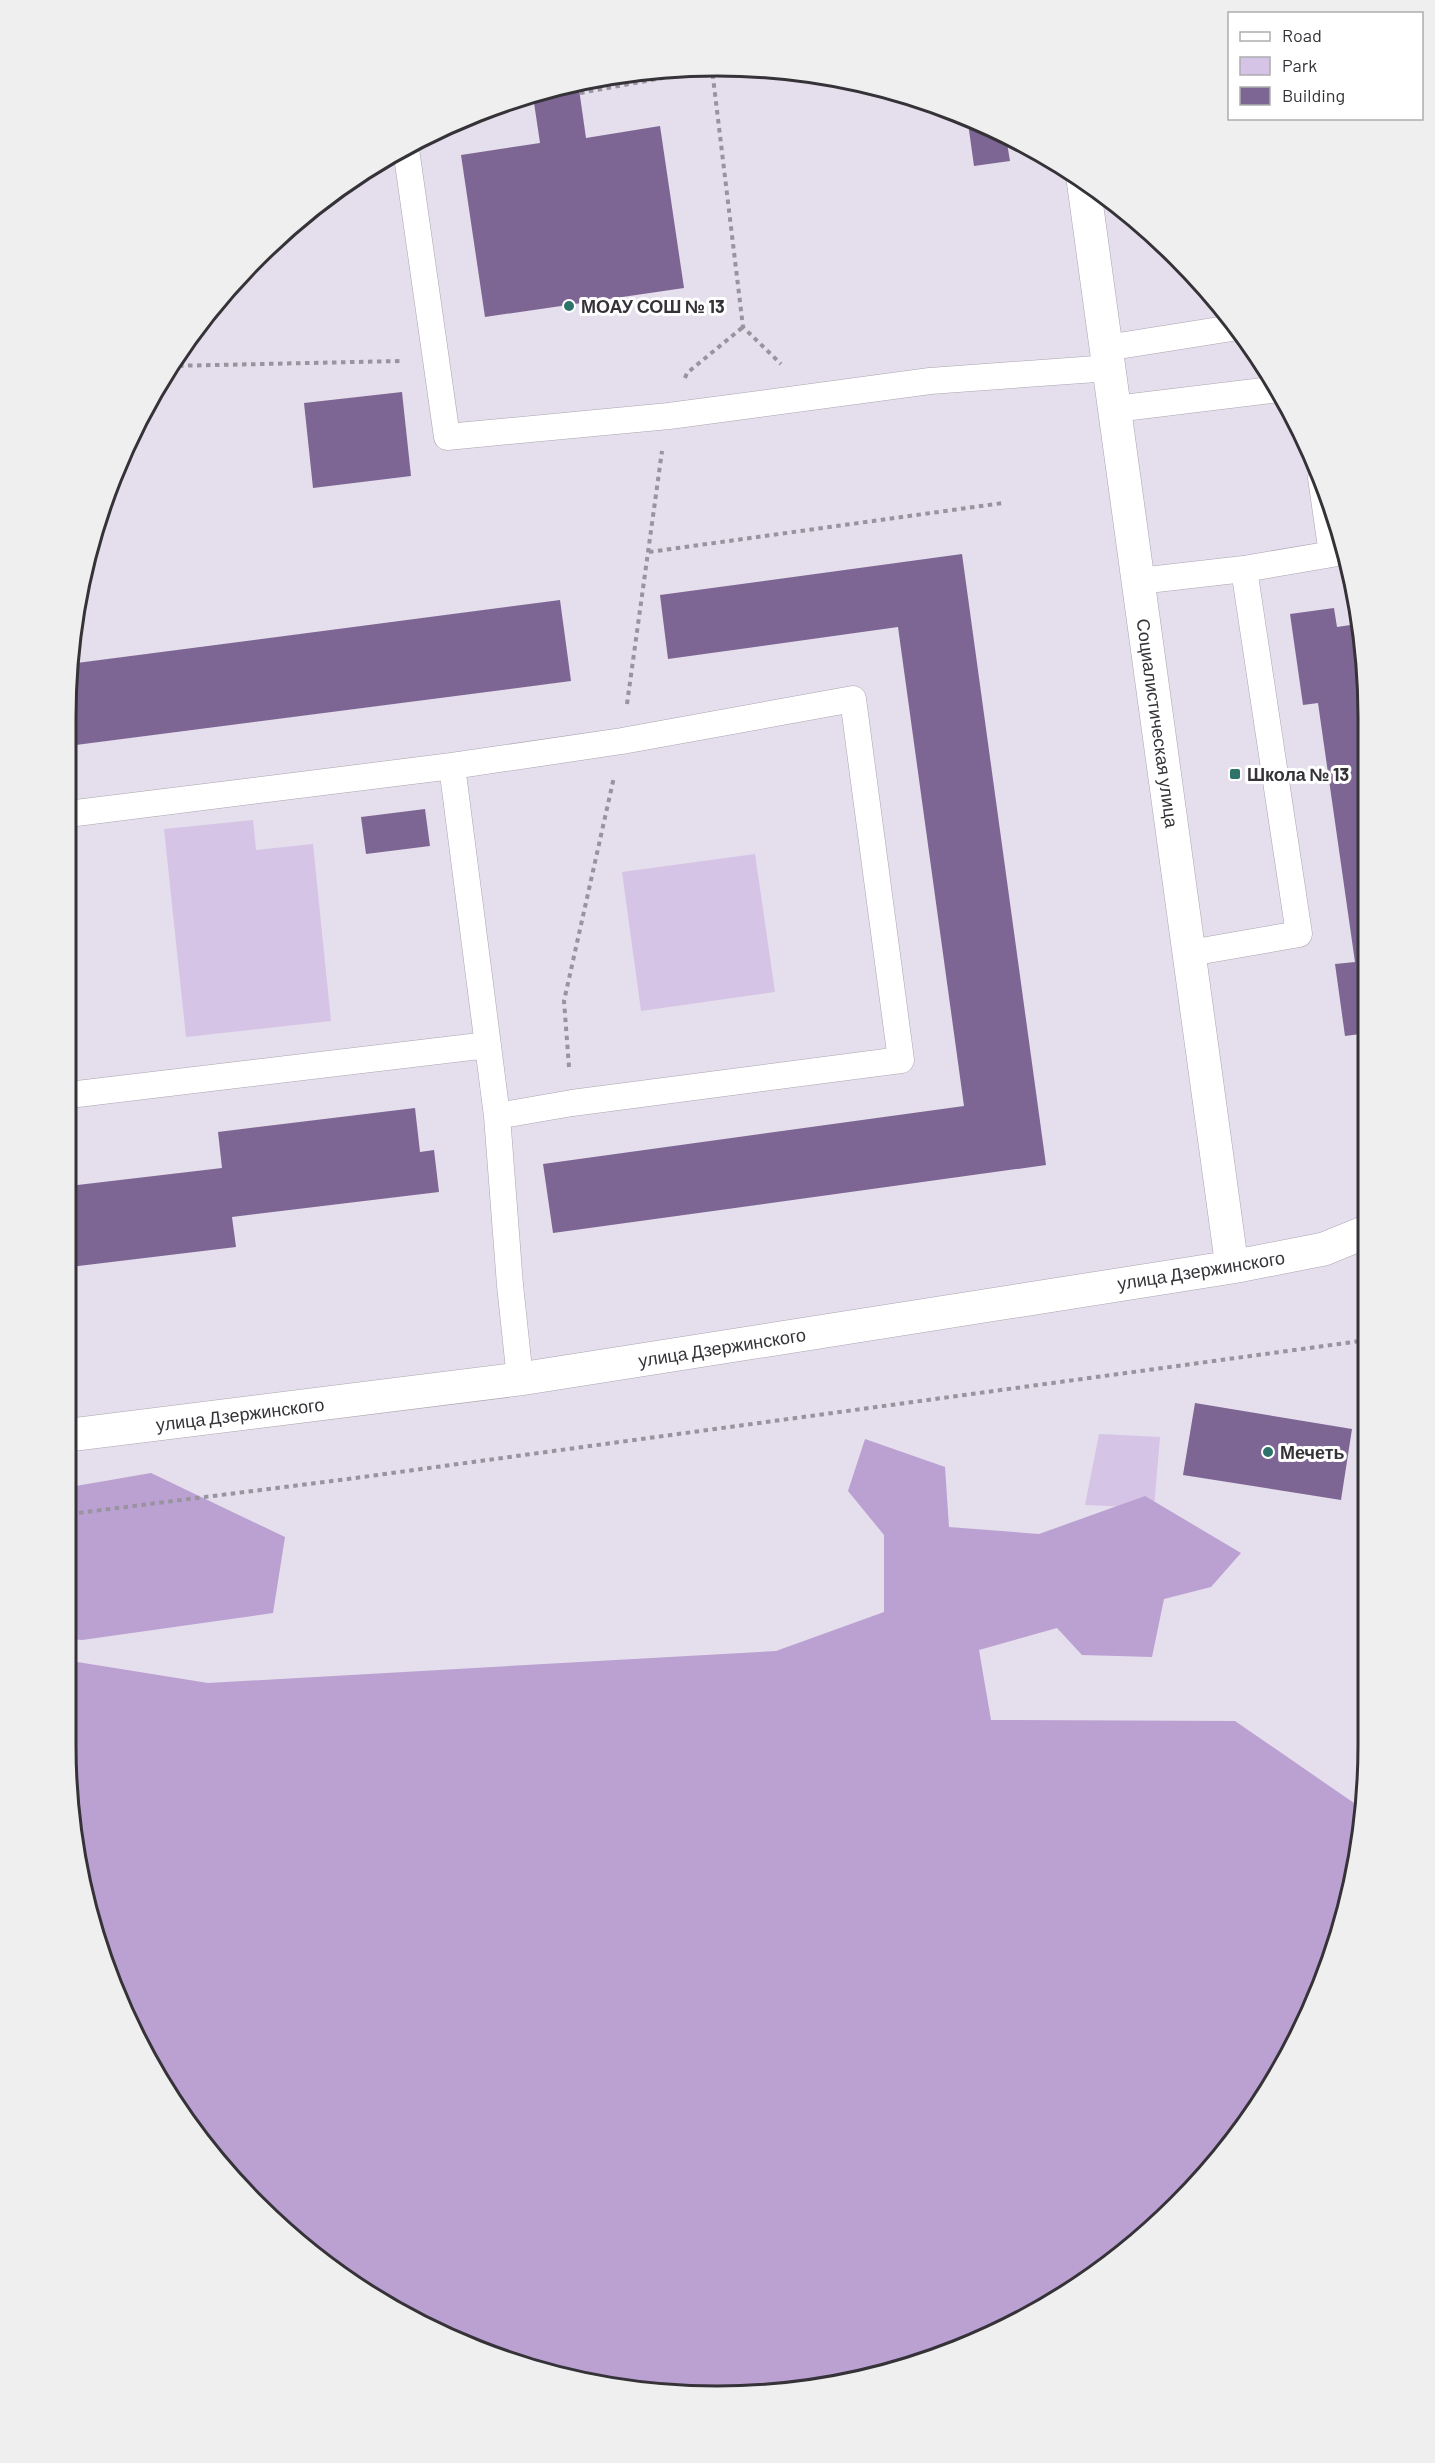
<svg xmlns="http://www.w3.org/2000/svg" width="1435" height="2463" font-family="Barlow,sans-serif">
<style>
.green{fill:#d6c4e7}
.forest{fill:#baa1d2}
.building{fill:#7e6694}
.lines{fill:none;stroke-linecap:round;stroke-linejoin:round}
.service-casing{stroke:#aba4b1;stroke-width:27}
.secondary-casing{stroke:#aba4b1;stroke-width:34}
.path{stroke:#98939e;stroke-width:4;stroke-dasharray:4.5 4.5;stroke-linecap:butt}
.service{stroke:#fff;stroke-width:26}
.secondary{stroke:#fff;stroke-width:33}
.poi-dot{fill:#2d7369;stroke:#fff;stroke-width:2}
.labels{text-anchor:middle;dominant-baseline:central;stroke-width:6;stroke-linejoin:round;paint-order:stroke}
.poi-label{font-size:18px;font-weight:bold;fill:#353238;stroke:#fff;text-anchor:start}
.street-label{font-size:18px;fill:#353238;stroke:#fff}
.rim{fill:none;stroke:#353238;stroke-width:3}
</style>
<rect width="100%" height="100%" fill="#e5deec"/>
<path class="green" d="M253 820 256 850 313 844 331 1021 186 1037 164 829Z
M755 854 775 992 641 1011 622 872Z
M1099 1434 1160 1437 1154 1508 1085 1505Z"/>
<path class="forest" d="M865 1439 945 1467 949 1527 1039 1534 1145 1496 1241 1553 1211 1587 1164 1599 1152 1657 1082 1655 1057 1628 979 1650 991 1720 1235 1721 1354 1803 1368 1781 1334 1955 1259 2107 1147 2236 1044 2310 966 2348 845 2384 760 2396 633 2391 549 2375 430 2330 364 2292 257 2206 200 2142 133 2034 100 1955 72 1831 71 1661 208 1683 776 1651 884 1612V1535L848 1491Z
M151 1473 285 1537 273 1613 82 1640 71 1639 70 1487Z"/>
<path class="building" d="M578 82 586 138 660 126 684 288 485 317 461 155 540 143 533 96Z
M967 116 1006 137 1010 161 974 166Z
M402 392 411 476 313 488 304 403Z
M962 554 1046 1165 553 1233 543 1164 964 1106 898 627 668 659 660 595Z
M560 600 571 681 68 746 67 675 69 664Z
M1334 608 1337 627 1357 624 1368 675V1033L1345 1036 1335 964 1355 962 1318 703 1303 705 1290 614Z
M425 809 430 846 366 854 361 817Z
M415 1108 420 1152 434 1150 439 1192 232 1217 236 1247 70 1267 69 1186 222 1168 218 1132Z
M1195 1403 1352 1429 1341 1500 1183 1475Z"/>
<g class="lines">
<defs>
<path id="service" d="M406 149 447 437 669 416 930 381 1110 368
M1106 348 1232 328
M1115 409 1280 389
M1139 581 1244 569 1332 554 1321 478
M452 766 497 1116
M68 814 452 766 622 741 853 699 901 1060 572 1103 497 1116 510 1285 520 1379
M1190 953 1299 934 1244 569
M69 1095 488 1045"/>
<path id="secondary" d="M1083 179 1232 1267
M70 1435 520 1379 1232 1267 1324 1249 1368 1231"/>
</defs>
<use href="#service" class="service-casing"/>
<use href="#secondary" class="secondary-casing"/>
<path class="path" d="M714 66 712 69 743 327 781 364
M580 93 712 69
M170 366 401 361
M685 378 687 373 743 327
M649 552 1003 503
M627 704 662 451
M569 1067 564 1001 614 777
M70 1514 348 1479 1368 1340"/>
<use href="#service" class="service"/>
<use href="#secondary" class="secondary"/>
</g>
<g class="poi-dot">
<circle cx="569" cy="306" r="6"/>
<rect x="1229" y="768" width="12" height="12" rx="3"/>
<circle cx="1268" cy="1452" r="6"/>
</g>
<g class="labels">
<g class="poi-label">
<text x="581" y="306">МОАУ СОШ № 13</text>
<text x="1247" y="774">Школа № 13</text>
<text x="1280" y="1452">Мечеть</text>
</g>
<g class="street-label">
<text transform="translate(1158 723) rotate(82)">Социалистическая улица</text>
<text transform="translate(1201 1270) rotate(-9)">улица Дзержинского</text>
<text transform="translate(722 1347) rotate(-9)">улица Дзержинского</text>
<text transform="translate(240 1414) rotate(-7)">улица Дзержинского</text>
</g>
</g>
<path d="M0 0H1435V2463H0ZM717 76H717A641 641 0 0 1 1358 717V1745A641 641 0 0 1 717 2386H717A641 641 0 0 1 76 1745V717A641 641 0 0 1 717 76Z" fill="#efefef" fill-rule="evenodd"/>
<path class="rim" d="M717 76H717A641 641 0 0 1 1358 717V1745A641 641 0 0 1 717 2386H717A641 641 0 0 1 76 1745V717A641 641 0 0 1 717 76Z"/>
<rect x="1228" y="12" width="195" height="108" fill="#ffffff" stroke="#aeadaf" stroke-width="1.5"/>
<rect x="1240" y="32" width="30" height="9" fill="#ffffff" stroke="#aeadaf" stroke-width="1.5"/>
<text x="1282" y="42" font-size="18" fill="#353238">Road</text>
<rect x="1240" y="57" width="30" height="18" fill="#d6c4e7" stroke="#aeadaf" stroke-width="1.5"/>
<text x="1282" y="72" font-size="18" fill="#353238">Park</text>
<rect x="1240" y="87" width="30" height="18" fill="#7e6694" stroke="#aeadaf" stroke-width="1.5"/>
<text x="1282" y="102" font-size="18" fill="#353238">Building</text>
</svg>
